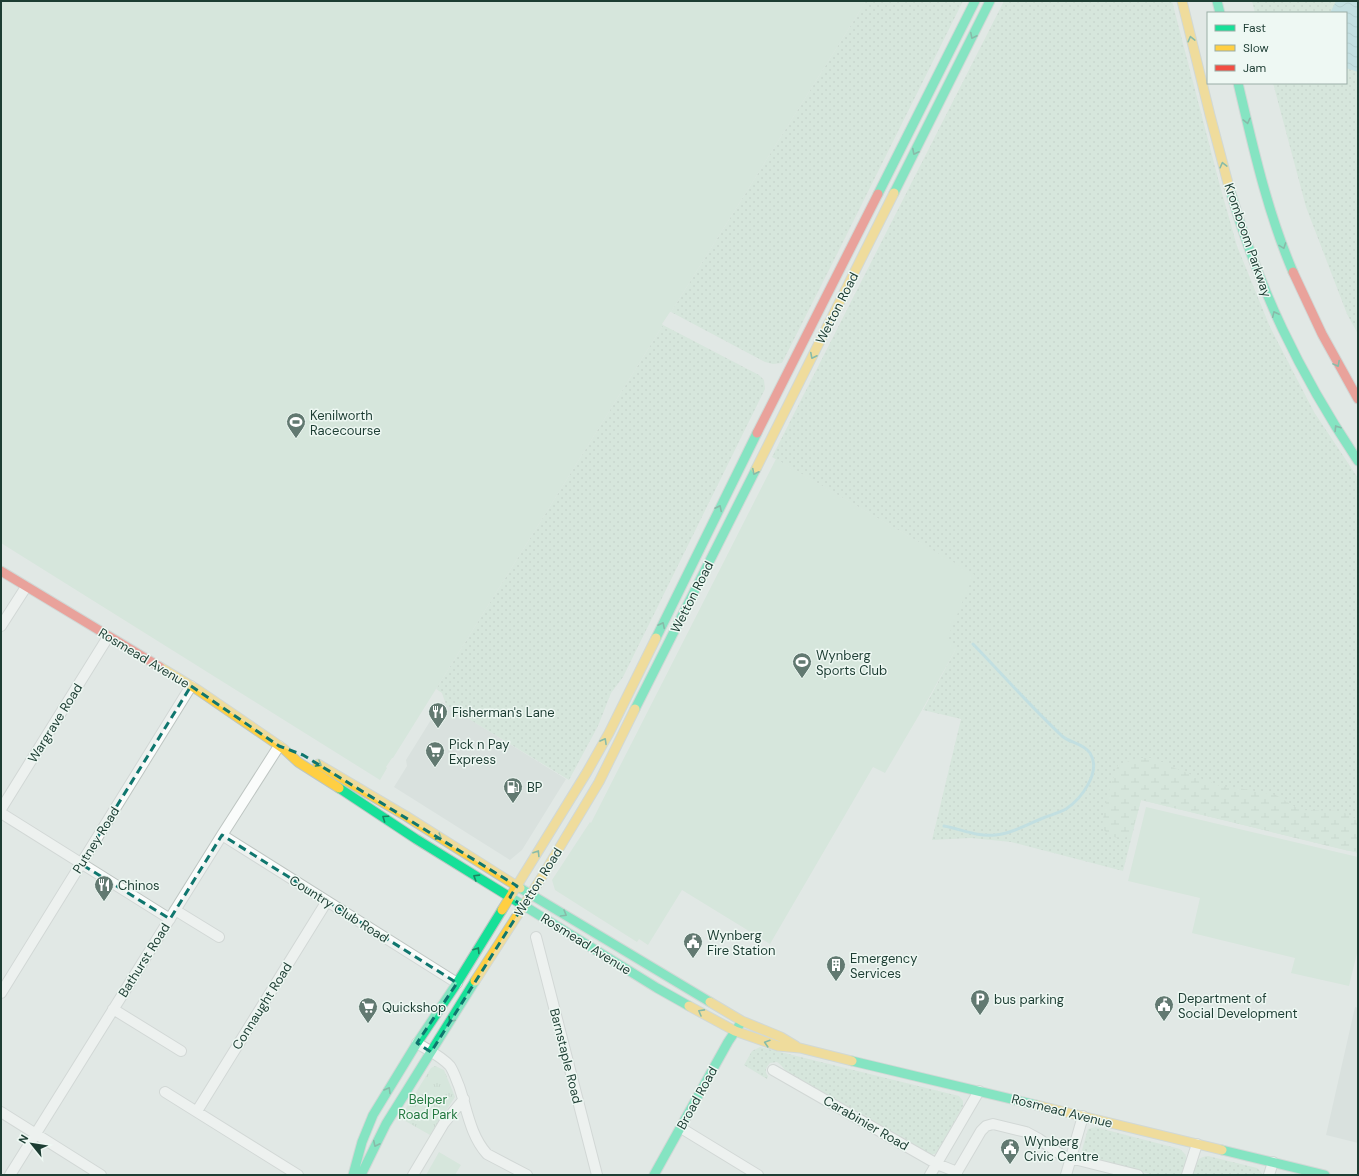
<svg xmlns="http://www.w3.org/2000/svg" width="1359" height="1176" font-family="'DM Sans',sans-serif">
<style>
.built{fill:#cedad5}
.grass{fill:url(#grass-dots)}
.wetland{fill:url(#wetland-marsh)}
.park{fill:url(#park-tufts)}
.pitch{fill:#c8e4d0}
.water{fill:url(#water-waves)}
.lines{fill:none;stroke-linecap:round;stroke-linejoin:round}
.stream{stroke:#9cd6dc;stroke-width:3}
.street-casing{stroke:#bec5c2;stroke-width:12}
.fast-casing{stroke:#bcc6c2;stroke-width:11}
.slow-casing{stroke:#bcc6c2;stroke-width:11}
.jam-casing{stroke:#bcc6c2;stroke-width:11}
.street{stroke:#fafcfb;stroke-width:10}
.fast{stroke:#16e098;stroke-width:9}
.slow{stroke:#ffcf43;stroke-width:9}
.jam{stroke:#f24e42;stroke-width:9}
.oneway{stroke:#1a8660}
.marked{fill:none;stroke:#0f766e;stroke-width:3;stroke-dasharray:8 5;stroke-linejoin:round}
.labels{text-anchor:middle;dominant-baseline:central;stroke-width:3;stroke-linejoin:round;paint-order:stroke}
.street-label{font-size:13px;fill:#1d3d33;stroke:#eef8f3}
.poi-label{font-size:13px;fill:#1d3d33;stroke:#eef8f3;text-anchor:start}
.park-label{font-size:13px;fill:#237840;stroke:#eef8f3}
</style>
<defs>
<pattern id="grass-dots" width="8" height="8" patternUnits="userSpaceOnUse"><rect width="8" height="8" fill="#c8e4d0"/><path d="M2 2h.1M6 6h.1" fill="none" stroke="#abc4b3" stroke-width="1.8" stroke-linecap="round"/></pattern>
<pattern id="wetland-marsh" width="20" height="14" patternUnits="userSpaceOnUse"><rect width="20" height="14" fill="#c8e4d0"/><path d="M1 5h8M5 5V1M11 12h8M15 12V8" fill="none" stroke="#abc4b3"/></pattern>
<pattern id="park-tufts" width="24" height="20" patternUnits="userSpaceOnUse"><rect width="24" height="20" fill="#c8e4d0"/><path d="M3 7l-1-3M5 7V3M7 7l1-3M15 17l-1-3M17 17v-4M19 17l1-3" fill="none" stroke="#abc4b3"/></pattern>
<pattern id="water-waves" width="16" height="10" patternUnits="userSpaceOnUse"><rect width="16" height="10" fill="#9cd6dc"/><path d="M0 5q4-4 8 0t8 0" fill="none" stroke="#7fafb3"/></pattern>
</defs>
<rect width="100%" height="100%" fill="#e1e8e5"/>
<path class="built" d="M442 702 566 779 522 850 510 860 394 787 407 766 406 760Z
M1355 1007 1358 1008V1143L1326 1135Z"/>
<path class="grass" d="M866 1H963L832 264 782 363 773 364 765 362 671 312Z
M1004 1H1172L1220 186 1237 246 1270 327 1314 412 1358 478V853L1141 800 1123 871 1011 842 971 838 932 840 961 719 923 710 956 649 888 608 922 544 772 457Z
M1252 1H1358V334L1347 314 1306 207 1273 83H1346V13H1255Z
M663 325 759 375 764 380 765 389 623 677 611 693 598 726 569 780 446 705 442 693 436 689Z
M760 1047 959 1096 963 1101V1106L937 1153 931 1155 788 1074 781 1065 777 1062 770 1063C766 1067 764 1072 768 1076L767 1079 744 1065 752 1051Z
M1095 1127 1180 1149 1185 1154 1187 1159 1181 1175H1154L1086 1157 1082 1153V1150L1088 1129Z
M1208 1156 1257 1168 1261 1172 1262 1175H1192C1195 1165 1196 1157 1208 1156Z"/>
<path class="wetland" d="M1138 758H1155L1172 767 1220 786 1244 789 1276 795 1300 810 1341 811 1358 820V851H1349L1141 800 1131 836C1117 840 1112 838 1102 828 1104 806 1110 785 1118 765Z"/>
<path class="park" d="M435 1066 444 1070 455 1097 430 1135 400 1118 431 1068Z"/>
<path class="pitch" d="M1 1H866L671 312H670L662 324 663 325 393 758H392L386 767 387 768 380 780 1 543Z
M776 459 974 574 947 639 956 649 922 710 885 773 873 767 770 944 682 890 648 945 639 939 637 942 555 890 552 880 590 822 591 823Z
M1146 807 1358 857V949L1349 986 1291 973 1295 958 1192 933 1200 898 1128 881Z
M439 1152 461 1165 455 1175H426Z"/>
<path class="water" d="M1336 1H1358V72L1346 68V13H1330Z"/>
<g class="lines">
<path class="stream" d="M944 826C961 829 977 837 995 835 1011 834 1028 824 1043 818 1050 815 1059 813 1066 809 1081 799 1102 772 1090 753 1083 743 1070 743 1062 736 1031 707 1002 674 973 644"/>
<defs>
<path id="street" d="M1 626 26 587
M1 809 108 637
M1 813 170 919
M222 835 457 983
M175 910 219 937
M536 937 597 1175
M1 993 191 686
M113 1009 181 1051
M417 1043C428 1050 441 1056 450 1066 454 1072 456 1079 459 1086 467 1109 470 1135 487 1154L527 1175
M773 1070 937 1164 957 1172V1175
M165 1092 298 1175
M197 1111 327 901
M1 1112 101 1175
M681 1128 758 1175
M957 1172 981 1131 986 1126 993 1124 1026 1132 1039 1139 1060 1154 1066 1157 1138 1175
M10 1175 222 835 279 746
M413 1175 444 1123 464 1099
M930 1175 979 1091
M1066 1175 1083 1116
M1187 1175 1197 1144
M1269 1175 1273 1162"/>
<path id="fast" d="M1217 1 1220 13
M1238 83C1253 147 1267 211 1293 272
M1229 187C1259 289 1299 373 1358 461
M894 193 990 1
M878 194 975 1
M656 638 757 433
M635 709 756 469
M339 788 416 839 657 988 689 1006
M520 888 710 1002
M852 1061 1036 1105
M1222 1150 1325 1175
M353 1175 362 1142 373 1115 417 1043 457 983 502 910
M361 1175 386 1124 475 981
M654 1175 728 1042 740 1024"/>
<path id="slow" d="M1182 1 1210 115 1229 187
M756 469 894 193
M160 667 198 690 284 749 298 762 339 788
M318 764 406 816 520 888
M502 910 587 772 609 733 656 638
M475 981 540 880 599 782 635 709
M710 1002 742 1021 781 1037 796 1046
M689 1006 735 1031 778 1046 800 1048 852 1061
M1036 1105 1222 1150"/>
<path id="jam" d="M1293 272 1322 334 1358 399
M757 433 878 194
M1 571 160 667"/>
</defs>
<use href="#street" class="street-casing"/>
<use href="#fast" class="fast-casing"/>
<use href="#slow" class="slow-casing"/>
<use href="#jam" class="jam-casing"/>
<use href="#street" class="street"/>
<use href="#fast" class="fast"/>
<use href="#slow" class="slow"/>
<use href="#jam" class="jam"/>
</g>
<defs><path id="oneway-chevron" d="M-2-3.5L2.5 0L-2 3.5" fill="none" stroke-width="1.6" stroke-linecap="round" stroke-linejoin="round"/></defs>
<g class="oneway">
<use href="#oneway-chevron" transform="translate(973 36) rotate(117)"/>
<use href="#oneway-chevron" transform="translate(1191 39) rotate(-104)"/>
<use href="#oneway-chevron" transform="translate(1247 121) rotate(76)"/>
<use href="#oneway-chevron" transform="translate(915 152) rotate(117)"/>
<use href="#oneway-chevron" transform="translate(1223 165) rotate(-104)"/>
<use href="#oneway-chevron" transform="translate(1283 246) rotate(70)"/>
<use href="#oneway-chevron" transform="translate(1275 314) rotate(-115)"/>
<use href="#oneway-chevron" transform="translate(813 356) rotate(117)"/>
<use href="#oneway-chevron" transform="translate(1337 364) rotate(62)"/>
<use href="#oneway-chevron" transform="translate(1337 428) rotate(-122)"/>
<use href="#oneway-chevron" transform="translate(755 472) rotate(117)"/>
<use href="#oneway-chevron" transform="translate(719 508) rotate(-64)"/>
<use href="#oneway-chevron" transform="translate(662 625) rotate(-64)"/>
<use href="#oneway-chevron" transform="translate(604 741) rotate(-61)"/>
<use href="#oneway-chevron" transform="translate(319 764) rotate(30)"/>
<use href="#oneway-chevron" transform="translate(385 818) rotate(-145)"/>
<use href="#oneway-chevron" transform="translate(439 837) rotate(32)"/>
<use href="#oneway-chevron" transform="translate(537 853) rotate(-58)"/>
<use href="#oneway-chevron" transform="translate(476 877) rotate(-148)"/>
<use href="#oneway-chevron" transform="translate(564 914) rotate(30)"/>
<use href="#oneway-chevron" transform="translate(477 950) rotate(-58)"/>
<use href="#oneway-chevron" transform="translate(701 1012) rotate(-151)"/>
<use href="#oneway-chevron" transform="translate(451 1020) rotate(122)"/>
<use href="#oneway-chevron" transform="translate(767 1043) rotate(-163)"/>
<use href="#oneway-chevron" transform="translate(388 1090) rotate(-59)"/>
<use href="#oneway-chevron" transform="translate(376 1144) rotate(116)"/>
</g>
<path d="M0 0H1359V1176H0ZM191 686 279 746 303 755 517 886 510 897 523 906 431 1052 417 1043 457 983 222 835 170 919 81 864Z" fill="#e1e8e5" fill-opacity=".55" fill-rule="evenodd"/>
<path class="marked" d="M191 686 279 746 303 755 517 886 510 897 523 906 431 1052 417 1043 457 983 222 835 170 919 81 864Z"/>
<defs>
<symbol id="stadium-pin" viewBox="-11 -11 22 30"><path d="M0 17L-7.5 6A9.5 9.5 0 1 1 7.5 6Z" fill="#627971" stroke="#eef8f3"/><path d="M0-5a6.5 5 0 1 0 0 10a6.5 5 0 1 0 0-10ZM-3.5-1.8h7v3.6h-7Z" fill="#fff"/></symbol>
<symbol id="restaurant-pin" viewBox="-11 -11 22 30"><path d="M0 17L-7.5 6A9.5 9.5 0 1 1 7.5 6Z" fill="#627971" stroke="#eef8f3"/><path d="M-5-6h1v4h1v-4h1v4h1v-4h1v5L-1.5 .5V6h-2V.5L-5-1ZM5-6V6H3V1.5H1.5Q1.5-4 5-6Z" fill="#fff"/></symbol>
<symbol id="supermarket-pin" viewBox="-11 -11 22 30"><path d="M0 17L-7.5 6A9.5 9.5 0 1 1 7.5 6Z" fill="#627971" stroke="#eef8f3"/><path d="M-6-5.5h2.5l.6 2H6L4.5 2H-2.5L-4.4-4H-6ZM-1.5 3.2a1.3 1.3 0 1 0 .1 0ZM3 3.2a1.3 1.3 0 1 0 .1 0Z" fill="#fff"/></symbol>
<symbol id="fuel-pin" viewBox="-11 -11 22 30"><path d="M0 17L-7.5 6A9.5 9.5 0 1 1 7.5 6Z" fill="#627971" stroke="#eef8f3"/><path d="M-5.5-6h7V0h2V4h1.3V-2.5L3-4.5l.8-.8L6-3V5H2.5V1h-1V6h-7ZM-4.2-4.7v3.2H.2V-4.7Z" fill="#fff"/></symbol>
<symbol id="civic-pin" viewBox="-11 -11 22 30"><path d="M0 17L-7.5 6A9.5 9.5 0 1 1 7.5 6Z" fill="#627971" stroke="#eef8f3"/><path d="M-.6-6.5H3V-4.5H.6V-3L4-1V1h2V6H-6V1h2V-1L-.6-3ZM-1.2 2.5V6h2.4V2.5Z" fill="#fff"/></symbol>
<symbol id="building-pin" viewBox="-11 -11 22 30"><path d="M0 17L-7.5 6A9.5 9.5 0 1 1 7.5 6Z" fill="#627971" stroke="#eef8f3"/><path d="M-4-6H4V6H1V3H-1V6H-4ZM-2.5-4.3h1.7v1.8h-1.7ZM.8-4.3h1.7v1.8H.8ZM-2.5-1h1.7V.8h-1.7ZM.8-1h1.7V.8H.8Z" fill="#fff"/></symbol>
<symbol id="parking-pin" viewBox="-11 -11 22 30"><path d="M0 17L-7.5 6A9.5 9.5 0 1 1 7.5 6Z" fill="#627971" stroke="#eef8f3"/><path d="M-3.5-5.5H1a3.5 3.5 0 0 1 0 7H-1V5.5H-3.5ZM-1-3.4V-.6H.8a1.4 1.4 0 0 0 0-2.8Z" fill="#fff"/></symbol>
</defs>
<g fill-rule="evenodd">
<use href="#stadium-pin" x="285" y="411" width="22" height="30"/>
<use href="#stadium-pin" x="791" y="651" width="22" height="30"/>
<use href="#restaurant-pin" x="427" y="701" width="22" height="30"/>
<use href="#supermarket-pin" x="424" y="740" width="22" height="30"/>
<use href="#fuel-pin" x="502" y="776" width="22" height="30"/>
<use href="#restaurant-pin" x="93" y="874" width="22" height="30"/>
<use href="#civic-pin" x="682" y="931" width="22" height="30"/>
<use href="#building-pin" x="825" y="954" width="22" height="30"/>
<use href="#parking-pin" x="969" y="988" width="22" height="30"/>
<use href="#civic-pin" x="1153" y="994" width="22" height="30"/>
<use href="#supermarket-pin" x="357" y="996" width="22" height="30"/>
<use href="#civic-pin" x="999" y="1137" width="22" height="30"/>
</g>
<g class="labels">
<g class="street-label">
<text transform="translate(1248 240) rotate(71)">Kromboom Parkway</text>
<text transform="translate(837 308) rotate(-63)">Wetton Road</text>
<text transform="translate(692 597) rotate(-63)">Wetton Road</text>
<text transform="translate(144 658) rotate(31)">Rosmead Avenue</text>
<text transform="translate(55 723) rotate(-58)">Wargrave Road</text>
<text transform="translate(96 840) rotate(-58)">Putney Road</text>
<text transform="translate(538 882) rotate(-58)">Wetton Road</text>
<text transform="translate(339 909) rotate(32)">Country Club Road</text>
<text transform="translate(586 944) rotate(32)">Rosmead Avenue</text>
<text transform="translate(144 960) rotate(-58)">Bathurst Road</text>
<text transform="translate(262 1006) rotate(-58)">Connaught Road</text>
<text transform="translate(566 1056) rotate(76)">Barnstaple Road</text>
<text transform="translate(697 1098) rotate(-61)">Broad Road</text>
<text transform="translate(1062 1111) rotate(14)">Rosmead Avenue</text>
<text transform="translate(866 1123) rotate(30)">Carabinier Road</text>
</g>
<g class="poi-label">
<text x="310" y="415">Kenilworth<tspan x="310" dy="15">Racecourse</tspan></text>
<text x="816" y="655">Wynberg<tspan x="816" dy="15">Sports Club</tspan></text>
<text x="452" y="712">Fisherman's Lane</text>
<text x="449" y="744">Pick n Pay<tspan x="449" dy="15">Express</tspan></text>
<text x="527" y="787">BP</text>
<text x="118" y="885">Chinos</text>
<text x="707" y="935">Wynberg<tspan x="707" dy="15">Fire Station</tspan></text>
<text x="850" y="958">Emergency<tspan x="850" dy="15">Services</tspan></text>
<text x="1178" y="998">Department of<tspan x="1178" dy="15">Social Development</tspan></text>
<text x="994" y="999">bus parking</text>
<text x="382" y="1007">Quickshop</text>
<text x="1024" y="1141">Wynberg<tspan x="1024" dy="15">Civic Centre</tspan></text>
</g>
<g class="park-label">
<text x="428" y="1099">Belper<tspan x="428" dy="15">Road Park</tspan></text>
</g>
</g>
<rect width="1359" height="1176" fill="none" stroke="#1d3d33" stroke-width="4"/>
<rect x="1207" y="12" width="140" height="72" fill="#eef8f3" stroke="#9aada6"/>
<rect x="1215" y="25" width="20" height="6" fill="#16e098" stroke="#9aada6"/>
<text x="1243" y="32" font-size="12" fill="#1d3d33">Fast</text>
<rect x="1215" y="45" width="20" height="6" fill="#ffcf43" stroke="#9aada6"/>
<text x="1243" y="52" font-size="12" fill="#1d3d33">Slow</text>
<rect x="1215" y="65" width="20" height="6" fill="#f24e42" stroke="#9aada6"/>
<text x="1243" y="72" font-size="12" fill="#1d3d33">Jam</text>
<g transform="translate(32 1144) rotate(300)" stroke="#eef8f3" stroke-width="3" paint-order="stroke">
<path d="M0-3L7 15L0 10L-7 15Z" fill="#1d3d33"/>
<text y="-6" font-size="11" font-weight="bold" text-anchor="middle" fill="#1d3d33">N</text>
</g>
</svg>
